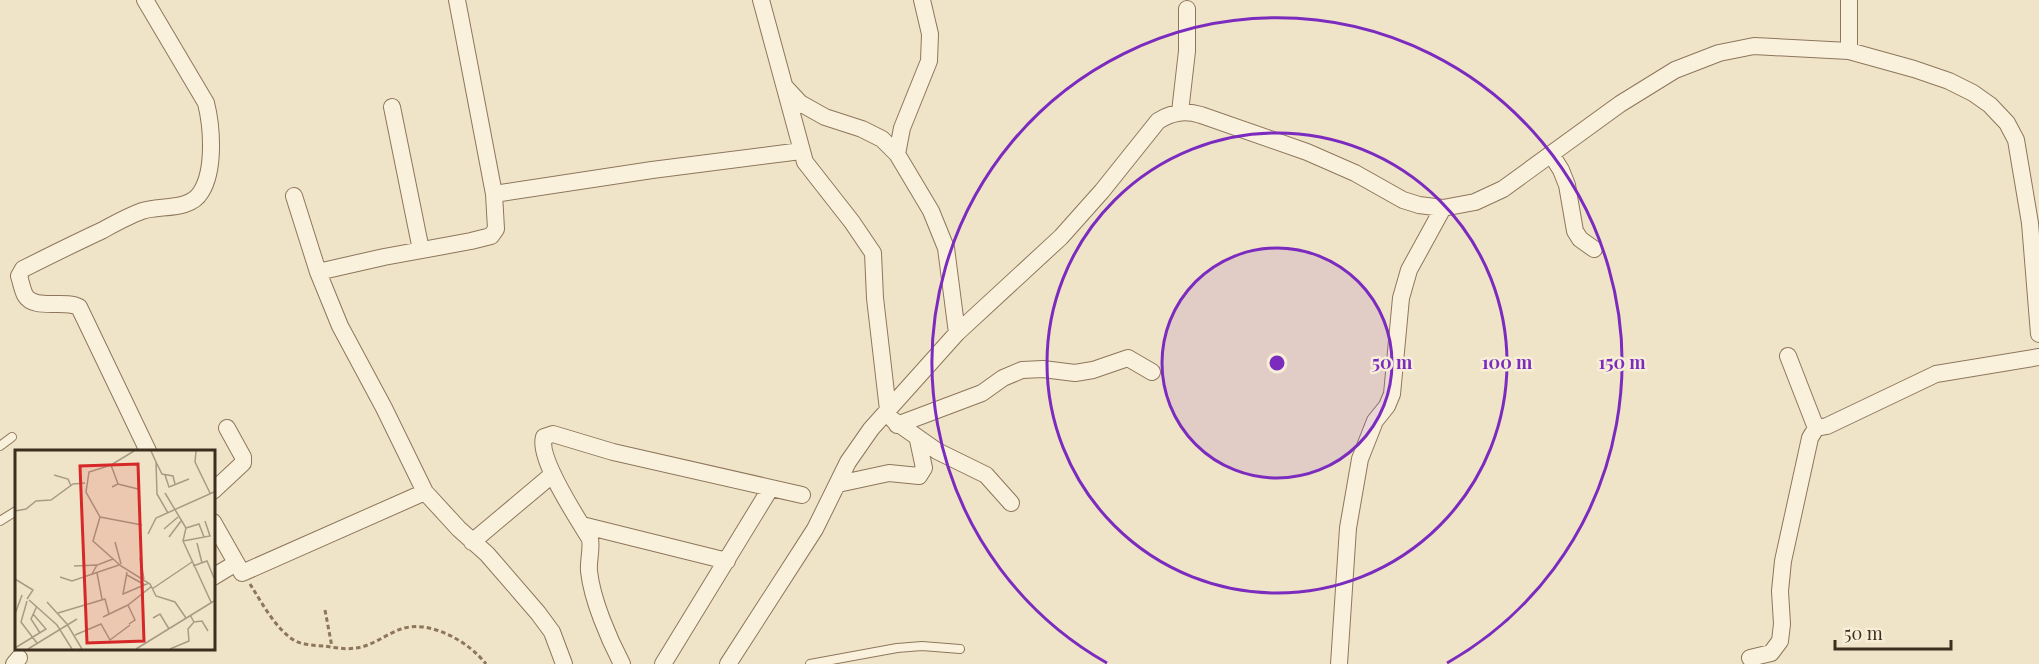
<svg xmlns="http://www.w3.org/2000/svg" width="2039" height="664" font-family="'Playfair Display',serif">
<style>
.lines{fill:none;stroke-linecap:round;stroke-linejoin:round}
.lane-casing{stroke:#8d765c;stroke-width:10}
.street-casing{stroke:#8d765c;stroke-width:18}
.path{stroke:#8d765c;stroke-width:3;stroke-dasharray:4.5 3;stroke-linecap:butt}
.lane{stroke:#faf1dc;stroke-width:8}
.street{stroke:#faf1dc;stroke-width:16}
.ring{fill:none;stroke:#7b2cbf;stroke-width:3}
.inset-road{fill:none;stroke:#a89b85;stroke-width:1.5}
.view{fill:#d62828;fill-opacity:0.15;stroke:#d62828;stroke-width:3}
.inset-edge{fill:none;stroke:#3d2e20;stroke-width:3}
.centre{fill:#7b2cbf;stroke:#f7eed8;stroke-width:3}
.ring-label{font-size:18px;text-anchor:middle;font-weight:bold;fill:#7b2cbf;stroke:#f7eed8;stroke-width:5;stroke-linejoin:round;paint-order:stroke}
</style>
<rect width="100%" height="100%" fill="#f0e4c8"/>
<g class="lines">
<defs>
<path id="lane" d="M0 446 12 437
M0 521 16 511
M810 664 897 648 922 646 960 649"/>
<path id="street" d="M145 0 206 103C212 127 215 170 201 192 190 211 160 205 142 211 128 216 114 224 101 231 75 243 49 256 23 269L19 276C21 282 22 289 25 295 34 311 64 299 79 307L148 451
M761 0 805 162 852 222 873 253 875 298 888 410
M1849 51V0
M786 88 800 103 825 117 862 129 882 139 897 154 931 211 946 248 957 333
M392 107 421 250
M1180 112 1187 51V9
M897 154 902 128 929 61 930 34 922 0
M1551 154 1561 170 1567 185 1575 231 1580 239 1594 249
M494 194 652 170 801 151
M294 196 318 272 340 326 384 408 425 492 459 529 487 554 538 613 552 632 564 664
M318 272 384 257 471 241 491 236 496 229 494 194 457 0
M1788 356 1816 428 1827 426 1936 374 2039 357
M893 420 937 451 986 475 1011 503
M897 425 982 393 1003 378 1022 370 1043 369 1075 373 1093 370 1128 358 1152 372
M838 484 889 473 919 476 924 468 918 440
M213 491 243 463V457L227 428
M213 522 242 573 425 492
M582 525 727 561
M472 542 553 474
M213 577 236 563
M1750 658 1771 653 1780 641 1782 624 1780 591 1783 561 1810 438 1816 428
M14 664 19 658
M622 664C609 639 592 600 589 571 588 560 592 550 590 539 578 519 537 458 544 437L553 434 613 452 802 495
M663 664 770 489
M728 664 815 529 848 462 871 429 957 333 1061 237 1102 191 1158 121C1172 112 1185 110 1201 115L1307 152 1355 173 1403 200 1419 205 1443 208 1475 202 1503 189 1620 104 1675 70 1719 53 1754 46 1849 51 1914 69 1949 81 1973 93 1990 105 2007 123 2016 140 2030 223 2039 334
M1339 664 1348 528 1360 459 1375 421 1387 406 1392 394 1401 298 1409 270 1443 208"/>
</defs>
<use href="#lane" class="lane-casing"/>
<use href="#street" class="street-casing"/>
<path class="path" d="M250 584C262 603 274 626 292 639 301 645 312 645 323 646 333 647 345 650 355 648 371 647 386 634 401 629 430 619 469 642 486 664
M325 610 332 647"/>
<use href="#lane" class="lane"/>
<use href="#street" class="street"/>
</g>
<circle cx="1277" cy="363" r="115" fill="#7b2cbf" fill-opacity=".12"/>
<g class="ring">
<circle cx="1277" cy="363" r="115"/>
<circle cx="1277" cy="363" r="230"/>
<path d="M1107 663A345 345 0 1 1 1447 663"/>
</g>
<g transform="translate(15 450)">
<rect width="200" height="200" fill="#f0e4c8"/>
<path class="inset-road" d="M119 1 96 15 74 22 71 42 85 67 78 91 106 116 135 134 141 146 160 152 171 168M136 1 141 12 142 44 153 63M181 1 180 12 195 43M141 12 147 24 158 26 160 34M96 15 103 34 97 37M39 25 53 29 56 36M150 25 154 37 174 29M103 34 123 39M150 43 171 78 168 91 196 152M0 61 11 59 21 51 36 50 58 34 70 33M85 67 127 75M171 78 184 74 189 87M149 79 163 67M133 84 141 68 199 42M154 87 166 71M168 91 195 86 190 71M100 92 106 114M182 93 187 113M125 108 129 129M59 116 82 115M178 116 192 111 199 128M112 122 108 144 134 133M82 123 87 149M77 124 82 115 98 109M112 125 130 135M45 127 57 131 104 115M0 129 18 140 12 149M137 139 177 112M14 150 42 175 57 199M12 151 6 172 22 193M32 152 52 174 67 199M113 155 120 170 114 174M22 156 16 169 25 183M43 163 90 149 94 164M0 164 7 145M88 167 113 155 137 136M138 168 145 164 154 179M179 172 187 171 193 181M60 185 86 174 95 190 115 175M0 198 31 179 18 164M13 199 62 169M121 199 199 151M155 199 174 191 173 179 179 172 175 165"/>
<path class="view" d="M123 14 129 191 72 193 65 16Z"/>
<rect width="200" height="200" class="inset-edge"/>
</g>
<circle cx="1277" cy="363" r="9" class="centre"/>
<g class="ring-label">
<text x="1392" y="369">50 m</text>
<text x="1507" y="369">100 m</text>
<text x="1622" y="369">150 m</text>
</g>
<path d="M1835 640v9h116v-9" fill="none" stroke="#3d2e20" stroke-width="3"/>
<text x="1844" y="640" font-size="18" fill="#3d2e20" stroke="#f7eed8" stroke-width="4.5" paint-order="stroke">50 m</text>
</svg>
